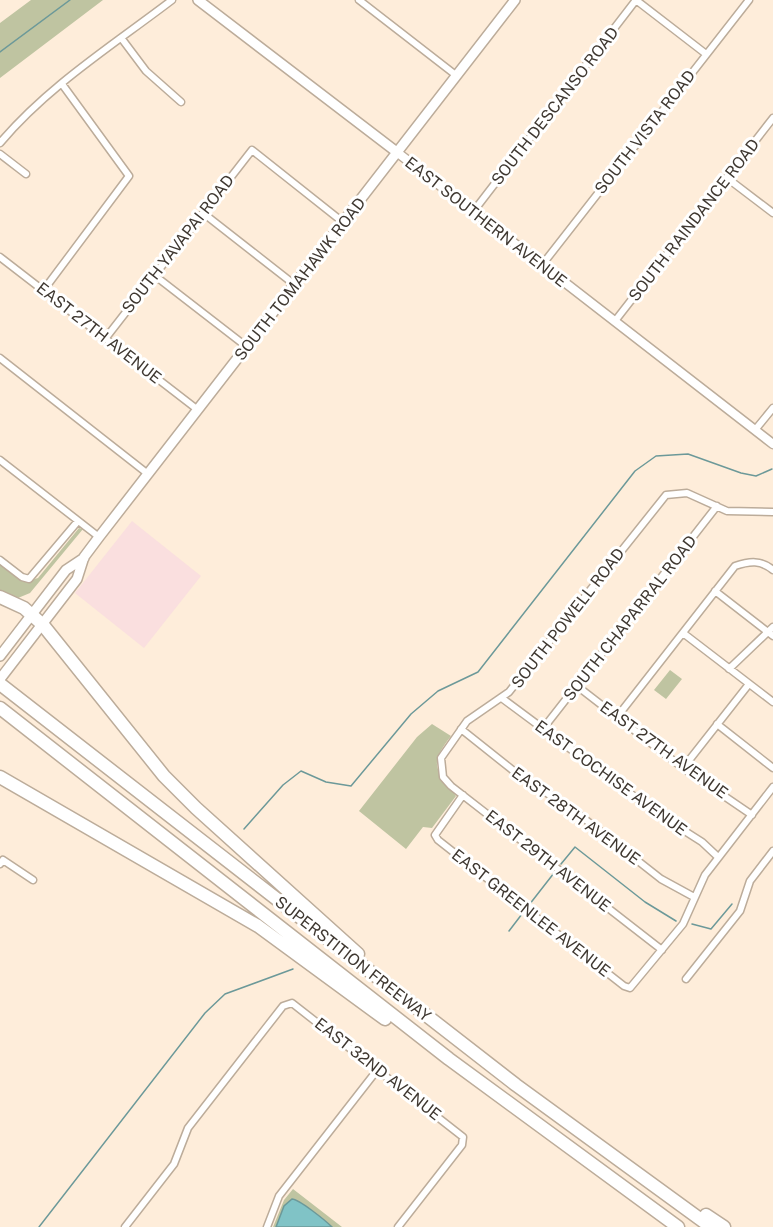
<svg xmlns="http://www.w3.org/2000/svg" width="773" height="1227" font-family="'Public Sans',sans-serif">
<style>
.commercial{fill:#fadfdf}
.green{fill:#bfc4a1}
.water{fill:#80c3c6;stroke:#6c9999;stroke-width:1.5}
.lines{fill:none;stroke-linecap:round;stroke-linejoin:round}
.stream{stroke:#6c9999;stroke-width:1.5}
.minor-casing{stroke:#bcac9a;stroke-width:9}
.tertiary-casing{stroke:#bcac9a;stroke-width:11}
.secondary-casing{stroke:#bcac9a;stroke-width:12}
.motorway-casing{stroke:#bcac9a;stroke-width:15}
.minor{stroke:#fff;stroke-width:6}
.tertiary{stroke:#fff;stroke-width:8}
.secondary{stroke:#fff;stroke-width:9}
.motorway{stroke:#fff;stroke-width:12}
.labels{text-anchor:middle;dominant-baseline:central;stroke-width:6;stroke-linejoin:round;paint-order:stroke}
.street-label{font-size:16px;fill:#3f3831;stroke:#fff}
</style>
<rect width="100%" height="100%" fill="#feedda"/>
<path class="commercial" d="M132 521 201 576 144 648 75 593Z"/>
<path class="green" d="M31 0H103L0 78V23Z
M79 528 83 529 30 593 18 598 0 592V564L25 582 38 578Z
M670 670 682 679 666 699 654 690Z
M432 724 451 736C427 767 437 769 456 796L432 828 423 827 406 849 359 811 417 737Z
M293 1189 342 1227H273L284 1200Z"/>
<path class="water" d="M292 1199C299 1199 326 1221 332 1227H276L284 1206Z"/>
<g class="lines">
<path class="stream" d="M0 52 70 0
M244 829 283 785 301 771 326 782 351 786 411 714 438 691 478 672 635 471 656 456 688 454 741 473 756 476 772 469
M561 864 575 847 645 902 676 921
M529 905 554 873
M692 924 711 929 732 904
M509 931 522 914
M39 1227 205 1013 225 994 293 969"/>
<defs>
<path id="minor" d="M359 0 457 76
M636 0 706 54
M122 39 146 71 181 102
M0 143C48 86 113 45 172 0
M0 154 26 174
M727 178 773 213
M473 212 636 0
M203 213 295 285
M0 257 198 410
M542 265 749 0
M154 275 247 347
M43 291 129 176 62 84
M615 321 773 118
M105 339 252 150 344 223
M0 358 148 474
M755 430 773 408
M0 460 99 537
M0 560 22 577 29 579 78 521
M715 591 773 636
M683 633 773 702
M729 669 773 627
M577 686 683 768 752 815
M503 699 658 814 702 842 718 857
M617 717 735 566C750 561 761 560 773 570
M717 724 773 768
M461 729 515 772 577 813 661 879 694 897
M542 730 717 506
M683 768 749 684
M463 795 435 835 438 840 624 986 630 988 683 924 705 875 773 787
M0 864 3 860 33 880
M662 950 451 786 443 777 441 758 467 721 509 692 666 495 687 493 727 511 773 512
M686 979 740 911 750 881 773 851
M125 1227 174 1164 188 1128 283 1006 292 1003 463 1137 462 1145 398 1227
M267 1227 279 1196 378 1069"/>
<path id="tertiary" d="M398 153 773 444"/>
<path id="secondary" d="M198 0 398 153
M0 656 66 570 84 558
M0 679 77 579 84 557 99 537 515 0"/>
<path id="motorway" d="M0 597 24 608 43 625 164 776 196 808 358 954
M0 684 516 1085 711 1227
M0 708 449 1059 678 1227
M0 777 258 926 385 1019
M706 1215 724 1227"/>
</defs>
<use href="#minor" class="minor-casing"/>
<use href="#tertiary" class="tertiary-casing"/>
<use href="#secondary" class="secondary-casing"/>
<use href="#motorway" class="motorway-casing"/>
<use href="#minor" class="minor"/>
<use href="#tertiary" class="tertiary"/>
<use href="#secondary" class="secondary"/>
<use href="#motorway" class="motorway"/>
</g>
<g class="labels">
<g class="street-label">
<text transform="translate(555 106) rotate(-52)">SOUTH DESCANSO ROAD</text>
<text transform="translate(645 132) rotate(-52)">SOUTH VISTA ROAD</text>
<text transform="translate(694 220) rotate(-52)">SOUTH RAINDANCE ROAD</text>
<text transform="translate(486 222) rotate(38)">EAST SOUTHERN AVENUE</text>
<text transform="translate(178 244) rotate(-52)">SOUTH YAVAPAI ROAD</text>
<text transform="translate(300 279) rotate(-52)">SOUTH TOMAHAWK ROAD</text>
<text transform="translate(99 333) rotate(38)">EAST 27TH AVENUE</text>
<text transform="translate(568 618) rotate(-52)">SOUTH POWELL ROAD</text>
<text transform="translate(630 618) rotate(-52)">SOUTH CHAPARRAL ROAD</text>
<text transform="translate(664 750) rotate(36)">EAST 27TH AVENUE</text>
<text transform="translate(611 778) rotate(36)">EAST COCHISE AVENUE</text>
<text transform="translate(576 816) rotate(36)">EAST 28TH AVENUE</text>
<text transform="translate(548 861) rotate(38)">EAST 29TH AVENUE</text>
<text transform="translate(531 913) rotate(38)">EAST GREENLEE AVENUE</text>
<text transform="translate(353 959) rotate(38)">SUPERSTITION FREEWAY</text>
<text transform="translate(378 1069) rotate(38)">EAST 32ND AVENUE</text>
</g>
</g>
</svg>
